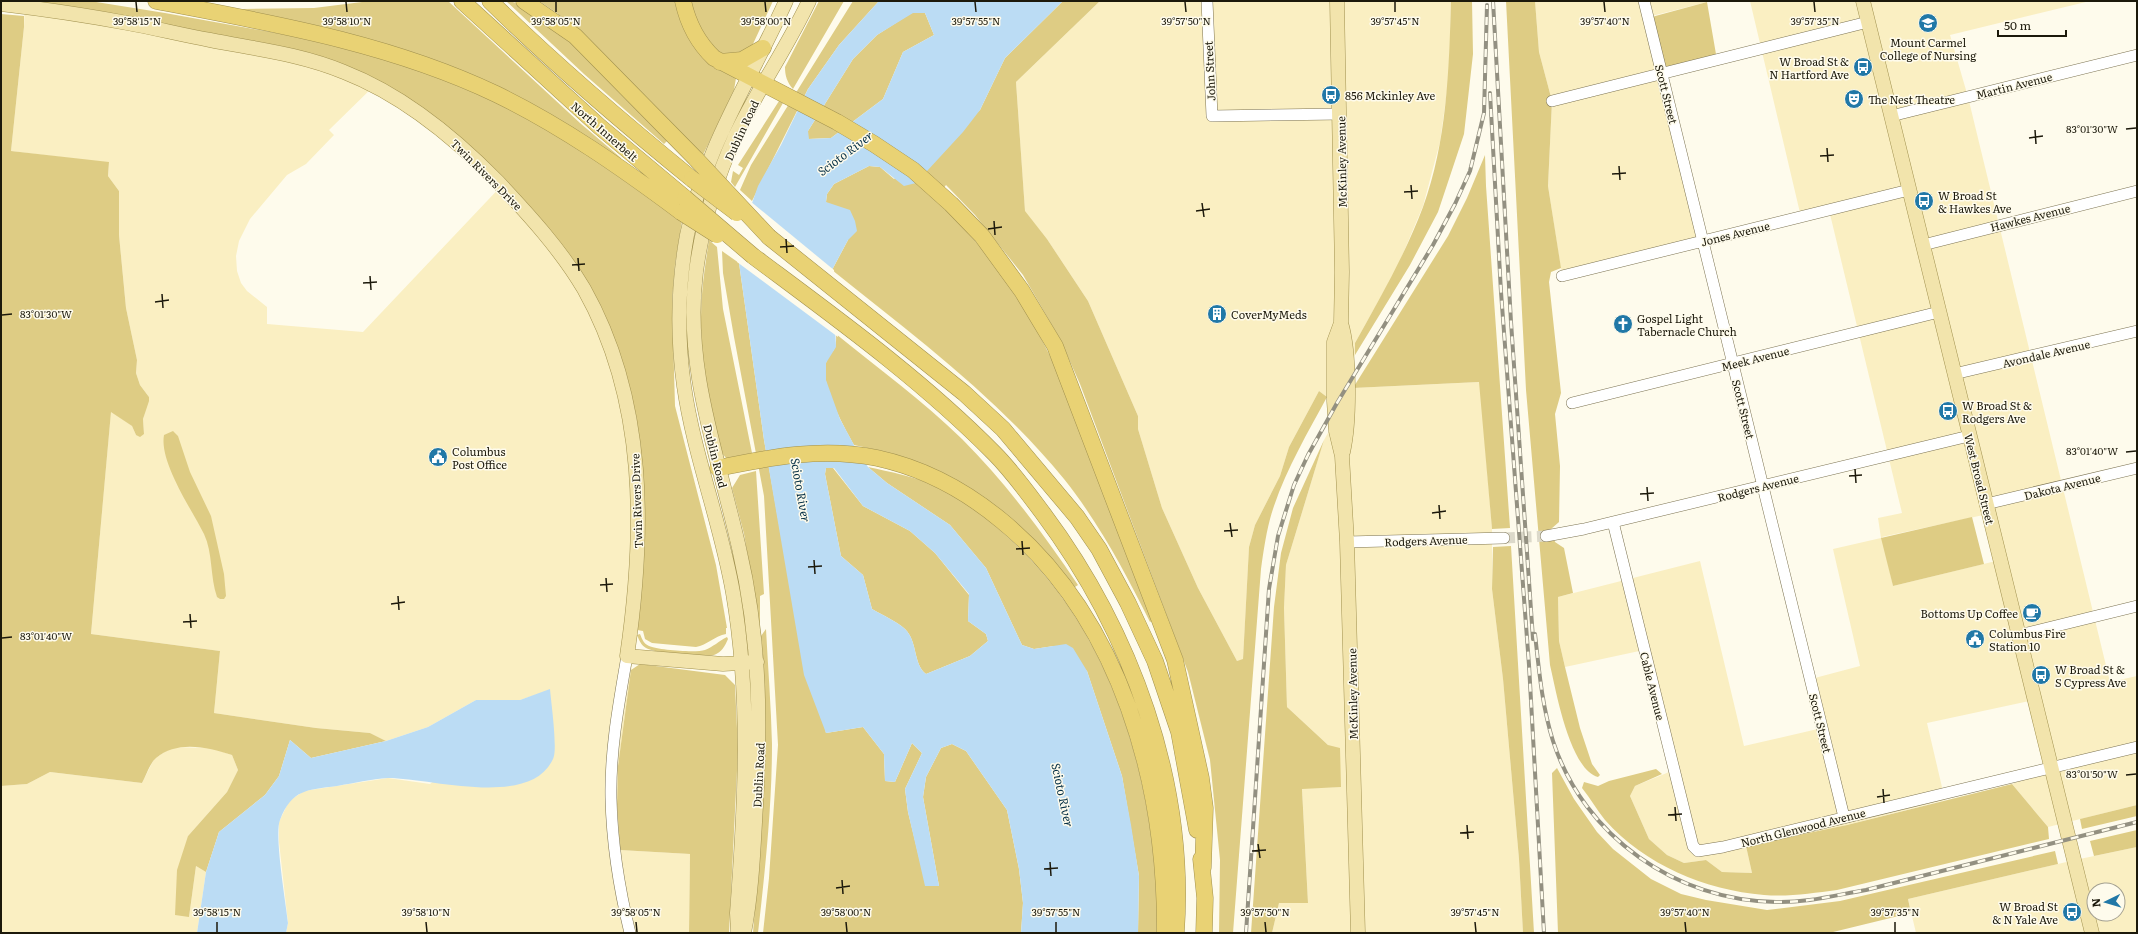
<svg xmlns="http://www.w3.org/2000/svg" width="2138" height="934" font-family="Literata,serif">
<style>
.built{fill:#faefc2;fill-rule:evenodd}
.green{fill:#decc84}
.water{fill:#bbdcf4;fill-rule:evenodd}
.pier{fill:#fefbec}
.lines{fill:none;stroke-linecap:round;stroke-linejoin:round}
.minor-tunnel{stroke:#dcd9ca;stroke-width:11;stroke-dasharray:11 5.5;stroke-linecap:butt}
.minor-casing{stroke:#7d7453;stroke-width:12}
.major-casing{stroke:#a1914f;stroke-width:15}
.highway-casing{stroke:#a1914f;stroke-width:17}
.minor{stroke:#fff;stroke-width:11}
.major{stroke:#f2e4ac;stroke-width:14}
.highway{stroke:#e9d274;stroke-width:16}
.rail-casing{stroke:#939081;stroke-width:4}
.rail{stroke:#fefbec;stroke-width:2.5;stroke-dasharray:8;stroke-linecap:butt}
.highway-bridge-casing{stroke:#a1914f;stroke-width:17;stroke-linecap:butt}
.highway-bridge{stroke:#e9d274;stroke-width:16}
.ticks{fill:none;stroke:#1c190b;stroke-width:1.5}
.labels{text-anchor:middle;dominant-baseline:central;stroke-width:3;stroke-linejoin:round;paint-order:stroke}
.poi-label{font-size:11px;fill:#1c190b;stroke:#fefbec;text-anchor:start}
.street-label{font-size:11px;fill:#1c190b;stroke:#fefbec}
.water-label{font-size:12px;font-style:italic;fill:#042f45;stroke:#fefbec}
.ticks-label{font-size:10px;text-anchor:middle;fill:#1c190b;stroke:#fefbec;stroke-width:3;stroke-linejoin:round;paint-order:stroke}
</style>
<rect width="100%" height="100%" fill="#fefbec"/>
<path class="built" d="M25 1 378 82 329 130 334 135 306 164 287 175 250 219 239 241 236 256 237 271 241 283 247 291 267 307V324L363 332 505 182 526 205 619 353 630 388 640 445 645 505 637 630 618 766 617 804 620 850 690 854 689 933H286L288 923 279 842V822L289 801 304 791 388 778 430 784 550 690 520 700H476L428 727 386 741 370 733 316 728 214 713 220 651 91 634 111 411 132 426 136 435 144 434 143 419 149 397 140 385 136 373 137 360 126 308 119 235V191L108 176 109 163 11 151 24 27Z
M1100 1H1451L1449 77 1440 142 1423 206 1397 268 1355 343V355L1327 397 1319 391 1289 447 1280 476 1255 525 1249 547 1243 660 1237 661 1198 588 1162 508 1138 429V416L1088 301 1047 239 1025 212 1016 82Z
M1535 1H1711L1648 17 1703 241 1562 276 1548 186 1552 101 1539 52Z
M1750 1H2090L1950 35 1968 97 2110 682 2137 676V805L2048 827 2012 784 2051 767 2034 700 1927 723 1945 800 1847 825 1746 846 1752 873 1722 872 1706 860 1684 863 1667 855 1649 839 1630 796 1635 786 1674 770 1644 650 1565 667 1559 641 1558 597 1700 561 1744 746 1822 728 1811 679 1860 666 1833 549 1881 538 1878 518 1902 513 1829 210 1801 217ZM1988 514 2000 560 1893 586 1882 537Z
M1480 382 1492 529V589L1503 679 1519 859 1523 933H1272L1279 903H1308L1302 788 1340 787 1328 745 1287 707 1284 608 1286 565 1324 440 1353 388Z
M172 747 212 748 232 755 238 770 227 792 188 836 189 917 196 866 206 872 197 933H1V786L27 784 50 772 142 783 154 759Z
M2137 847V933H1916L1908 899 2075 860ZM2094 890H2118V914H2094Z"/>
<path class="green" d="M22 1H90L165 13 326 42 387 59 441 79 497 102 563 138 682 221 675 264 672 300 675 406 716 565 727 628H726V634C715 636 707 645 696 647L652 643 645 639 643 631 637 630 645 505 636 415 619 353 558 241 378 82Z
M370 1H448L580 123 621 158 620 160 517 100 242 13V9L314 8Z
M506 1C543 1 640 111 668 140L664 144 584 74Z
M539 1H678L736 78 734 90 703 155 590 41 557 13Z
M689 1H773L753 44 747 52 721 55 702 34Z
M819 1H844L793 89C787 82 785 76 785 67Z
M853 1H879L839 45 808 89 752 201 740 190 751 165Z
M1063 1H1100L1016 82 1025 211 1047 239 1088 301 1138 416V429L1162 508 1198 588 1237 661 1243 659 1249 547 1255 525 1280 476 1289 447 1319 391 1327 397C1308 432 1287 468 1274 506 1267 526 1264 548 1261 569L1233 933H1219L1220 860 1210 760 1188 672 1080 384 1060 339 1023 275 975 215 946 185 935 200C986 246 1023 300 1053 362L1154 620 1150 622C1125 572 1099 523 1064 479 998 398 913 335 832 270L848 240 826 202 827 194 834 184 869 166 880 167 894 179 980 110 1005 58Z
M1451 1H1472L1473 54 1464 134 1438 212 1410 265 1355 355V343C1380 298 1405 255 1423 207 1447 142 1449 70 1451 1Z
M1506 1H1535L1539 52 1552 101 1548 186 1561 268 1551 272 1549 282 1561 393 1555 414 1560 466 1559 522 1551 529 1555 542 1564 548 1573 593 1558 597 1559 641 1565 667 1580 728 1592 764 1600 775 1598 777C1570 770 1556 691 1550 665L1526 390Z
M1707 2 1717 60 1662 74 1648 18Z
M913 12 925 13 934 35 903 52 883 99 831 138 808 139V131L853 59 877 35Z
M1 14 24 16V27L11 151 109 162 108 176 119 191V235L126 308 137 360 136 373 140 385 149 397V401L143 419 144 434 140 437 136 435 132 426 111 412 91 634 220 651 214 713 316 728 370 733 386 741 311 758 290 740 279 776 265 795 219 832 206 872 196 866 189 917 175 915 177 870 188 836 227 792 238 770 232 755C208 747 177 740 156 758 150 763 146 776 142 783L50 772 27 784 1 786Z
M779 101 783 103 735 187 731 182 733 171 739 175 743 168 738 165Z
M1485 155 1486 186 1510 528 1492 529 1479 382 1353 388 1448 236 1467 198Z
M709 240 717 247 723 309 752 453 732 459 726 458 722 453C711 409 700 363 701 317 701 291 705 266 709 240Z
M722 251 739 263 764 440 782 541 826 733 863 727 884 754 885 781 895 782 912 743 922 753 905 789 908 812 926 886H939L923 797 926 777 941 748 952 744 966 751 1007 810 1019 869 1023 903 1021 933H763L769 878 778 745 764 496 734 337 723 273Z
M836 334C878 368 923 401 962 439 1006 483 1043 533 1078 585L1075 587C1011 508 956 465 854 445 844 427 819 382 826 363 831 348 837 355 836 334Z
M173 431 178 436 190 472 211 516 224 574 226 596 224 599H220L217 597C210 577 213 553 204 534 192 510 159 462 164 435Z
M1324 440 1286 565 1284 608 1287 707 1328 745 1340 748 1341 787 1302 789 1308 903H1279L1272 933H1251L1274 607 1281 553 1293 508Z
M868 467C890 472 914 476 935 486 966 499 991 521 1015 544 1104 628 1143 747 1155 867 1158 888 1157 911 1158 933H1138L1139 876 1122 776 1087 671 1054 646 1034 649 1022 645 986 568 950 525 887 483Z
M826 468H833L863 506 910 531 935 553 969 595 968 621 986 634 988 641 970 656 926 674C913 664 918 642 905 629 896 621 882 615 872 609L863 575 841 556 825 474Z
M756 471 764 594 760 596V627L744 534 732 488 740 475Z
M1972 517 1984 564 1893 586 1881 538Z
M1511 546 1534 933H1523L1519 859 1503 679 1492 589 1493 547Z
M766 629C768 667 771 706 772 744 772 807 765 871 758 933H753C761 832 770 737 761 636Z
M640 634C642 639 644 644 649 646 658 650 696 653 705 650 713 647 719 641 727 637L728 639C725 646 722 652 714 655 704 658 655 653 646 648 641 645 639 640 637 635Z
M640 664 725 675 735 685 738 750 729 933H689L690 854 620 850 617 804 618 766 631 670Z
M1557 768 1574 799 1597 832 1613 849 1651 879 1681 894 1706 900 1767 910 1840 901 2055 851 2058 864 1908 899 1911 913 1829 933H1558L1552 773Z
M1656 769 1662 774 1635 786 1630 796 1649 839 1667 855 1684 863 1706 860 1722 872 1752 873 1746 846 1847 825 2012 784 2048 827 2049 839 1837 890C1813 893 1789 897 1764 895 1705 890 1645 865 1605 820 1597 810 1590 798 1582 788L1584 782 1598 786 1609 781Z
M2137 805V816L2082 829 2080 819Z
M2137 830V847L2094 856 2090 841Z"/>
<path class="water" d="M879 1H1063L1005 58 980 110 963 132 916 183 904 186 880 167 869 166 834 184 827 194 826 202 850 210 855 221 857 231 848 240 832 270 836 347 826 363V380L840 419 854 445 868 467 887 483 950 525 986 568 1022 645 1034 649 1066 644 1073 648 1087 671 1122 776 1131 825 1139 876 1138 933H1021L1023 903 1019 869 1007 810 966 751 952 744 941 748 926 777 923 797 939 886H925L908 812 905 789 922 753 912 743 895 782 885 781 884 754 863 727 826 733 804 675 764 440 739 263 743 229 758 186 781 145 808 89 839 45ZM913 13H925L934 35 903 52 883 99 831 138 809 139 808 131 853 59 877 35ZM826 468H834L863 506 910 531 935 553 969 594 968 621 986 634 988 641 970 656 926 674C913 664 918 642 905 629 896 621 882 615 872 609L863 575 841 556 825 474Z
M550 689C551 702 558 750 553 759 530 809 431 778 388 778 372 779 354 783 337 786 307 790 292 789 280 820 274 835 286 903 288 923L286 933H197L206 872 219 832 265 795 279 776 290 740 311 758 386 741 428 727 476 700H520Z"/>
<path class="pier" d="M750 201 834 270 838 337 737 262 741 229Z"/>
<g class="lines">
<path class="minor-tunnel" d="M1504 538 1546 536"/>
<defs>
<path id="minor" d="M1207 1 1212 116 1340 114
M1644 1 1844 817
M1552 101 1868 22
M1891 116 2137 55
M1923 245 2137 191
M1562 276 1909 190
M1954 374 2137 331
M1572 403 1939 312
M1986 504 2137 468
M1613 522 1693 846 1698 851 1723 847 2137 747
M1546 536 1584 529 1969 436
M1347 542 1504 538
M2019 635 2137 606
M627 656C619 702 610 750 611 798 612 844 619 888 630 933"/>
<path id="major" d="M1337 1 1342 272 1341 323 1334 342V401L1336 431 1342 456 1347 542 1358 933
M1863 1 2092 933
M1 4C43 9 85 15 127 23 155 28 182 35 210 40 255 49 301 54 344 72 403 95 454 137 498 182 529 215 561 250 584 289 647 401 645 533 627 656L723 664 757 662
M1341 323C1350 353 1350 421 1343 452
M738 933 737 913C745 807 751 698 733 593 721 523 694 456 684 386 677 336 678 284 687 235 704 149 751 79 786 1
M744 933C751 897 753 859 755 822 761 726 761 642 739 548 718 454 684 369 696 272 702 226 716 179 735 137 757 90 787 48 809 1"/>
<path id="highway" d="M156 1C271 23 389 43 496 94 562 126 622 168 681 212
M462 1 600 127 685 198
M490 1C554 64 622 122 692 179
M524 1 575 36 697 160
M683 1C688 24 697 42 714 58L837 122 874 144 913 170 951 204 982 236 1022 291 1055 346 1175 660 1201 778 1205 808 1203 868
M720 62 742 60 763 48
M769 237 964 393 1003 429 1077 517 1099 549 1128 603 1155 661 1179 732 1197 830
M753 256C836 318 921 379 994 453 1012 471 1027 492 1042 512 1131 631 1187 782 1176 933
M718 468C771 457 823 447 877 458 923 468 966 491 1002 521 1121 619 1166 783 1165 933
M1201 859 1205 898 1204 933"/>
</defs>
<use href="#minor" class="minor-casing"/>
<use href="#major" class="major-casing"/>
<use href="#highway" class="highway-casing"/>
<use href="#minor" class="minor"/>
<use href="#major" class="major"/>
<use href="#highway" class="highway"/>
<defs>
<path id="rail" d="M1493 1 1511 322 1533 639
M1490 93 1501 292 1529 665 1544 933
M1535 634C1539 670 1542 706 1553 741 1584 837 1677 901 1776 902 1806 903 1836 895 1866 890L2137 822
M1246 933 1269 589 1278 536 1294 485 1308 455 1337 403 1433 245 1455 204 1470 171 1484 113 1487 5"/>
</defs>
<use href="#rail" class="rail-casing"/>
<use href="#rail" class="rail"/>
<defs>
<path id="highway-bridge" d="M697 160 769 237
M692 179 737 213
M685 198 753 256
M681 212 717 235"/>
</defs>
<use href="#highway-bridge" class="highway-bridge-casing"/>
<use href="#highway-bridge" class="highway-bridge"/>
</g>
<path class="ticks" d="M136 2 137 12M346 2 347 12M556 2V12M765 2 766 12M975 2 976 12M1185 2 1186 12M1395 2V12M1604 2 1605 12M1814 2 1815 12M2126 129 2136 128M2035 130 2036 144M2029 138 2043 136M1827 148 1828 162M1820 156 1834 155M1619 166 1620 180M1612 174 1626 173M1411 185 1412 199M1404 192 1418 191M1202 203 1204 217M1196 211 1210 209M994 221 995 235M988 229 1002 227M786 239 787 253M780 247 794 246M578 258 579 271M572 265 585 264M370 276 371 290M363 283 377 282M162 294 163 308M155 302 169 300M2 315 12 314M2126 452 2136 451M1855 469 1856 483M1849 476 1862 475M1647 487 1648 501M1640 494 1654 493M1439 505 1440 519M1432 513 1446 511M1230 523 1232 537M1224 531 1238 530M1022 541 1023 555M1016 549 1030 548M814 560 815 574M808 567 822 566M606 578 607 592M600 585 613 584M398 596 399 610M391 604 405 602M190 614 191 628M183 622 197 621M2 638 12 637M2126 775 2136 774M1883 789 1884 803M1877 797 1890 795M1675 807 1676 821M1668 815 1682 814M1467 825 1468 839M1460 833 1474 832M1258 844 1260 858M1252 851 1266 850M1050 862 1051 876M1044 869 1058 868M842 880 843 894M836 888 850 886M217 922V932M426 922 427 932M636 922 637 932M846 922 847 932M1056 922V932M1265 922 1266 932M1475 922 1476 932M1685 922 1686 932M1895 922V932"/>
<defs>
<symbol id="university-disc" viewBox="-11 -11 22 22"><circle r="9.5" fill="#2178a7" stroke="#fefbec"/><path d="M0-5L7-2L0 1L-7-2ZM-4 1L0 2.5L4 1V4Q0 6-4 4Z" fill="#fff"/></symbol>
<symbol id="bus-disc" viewBox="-11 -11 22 22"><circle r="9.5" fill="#2178a7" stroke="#fefbec"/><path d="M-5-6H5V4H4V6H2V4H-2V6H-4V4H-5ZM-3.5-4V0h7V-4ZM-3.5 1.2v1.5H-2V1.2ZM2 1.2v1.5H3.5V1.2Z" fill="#fff"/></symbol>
<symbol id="theatre-disc" viewBox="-11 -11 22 22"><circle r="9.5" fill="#2178a7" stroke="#fefbec"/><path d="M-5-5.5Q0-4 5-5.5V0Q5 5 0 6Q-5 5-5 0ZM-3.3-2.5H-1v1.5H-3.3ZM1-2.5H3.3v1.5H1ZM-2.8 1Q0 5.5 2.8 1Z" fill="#fff"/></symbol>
<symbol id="building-disc" viewBox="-11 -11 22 22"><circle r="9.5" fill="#2178a7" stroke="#fefbec"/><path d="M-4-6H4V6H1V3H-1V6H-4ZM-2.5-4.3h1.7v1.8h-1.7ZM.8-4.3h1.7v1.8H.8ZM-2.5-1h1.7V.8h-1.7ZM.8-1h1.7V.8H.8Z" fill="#fff"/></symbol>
<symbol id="church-disc" viewBox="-11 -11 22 22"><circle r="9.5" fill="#2178a7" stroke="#fefbec"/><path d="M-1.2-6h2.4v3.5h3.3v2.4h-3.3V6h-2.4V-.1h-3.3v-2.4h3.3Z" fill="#fff"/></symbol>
<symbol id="civic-disc" viewBox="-11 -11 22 22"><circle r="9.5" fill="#2178a7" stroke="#fefbec"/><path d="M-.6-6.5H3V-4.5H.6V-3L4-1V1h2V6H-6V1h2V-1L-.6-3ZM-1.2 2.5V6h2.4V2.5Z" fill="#fff"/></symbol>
<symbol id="cafe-disc" viewBox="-11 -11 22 22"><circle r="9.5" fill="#2178a7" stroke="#fefbec"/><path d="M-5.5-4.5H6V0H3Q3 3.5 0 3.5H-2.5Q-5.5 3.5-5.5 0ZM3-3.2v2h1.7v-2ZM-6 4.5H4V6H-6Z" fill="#fff"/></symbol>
</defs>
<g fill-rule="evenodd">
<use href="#university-disc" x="1917" y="12" width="22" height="22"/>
<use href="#bus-disc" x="1852" y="56" width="22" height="22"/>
<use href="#bus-disc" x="1320" y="84" width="22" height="22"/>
<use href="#theatre-disc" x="1843" y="88" width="22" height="22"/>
<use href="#bus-disc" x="1913" y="190" width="22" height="22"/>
<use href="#building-disc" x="1206" y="303" width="22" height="22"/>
<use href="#church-disc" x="1612" y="313" width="22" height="22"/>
<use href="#bus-disc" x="1937" y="400" width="22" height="22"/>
<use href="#civic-disc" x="427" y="446" width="22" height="22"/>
<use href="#cafe-disc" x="2021" y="602" width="22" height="22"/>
<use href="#civic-disc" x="1964" y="628" width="22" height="22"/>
<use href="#bus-disc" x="2030" y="664" width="22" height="22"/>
<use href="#bus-disc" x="2061" y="901" width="22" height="22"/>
</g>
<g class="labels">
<g class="poi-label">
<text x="1928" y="42" text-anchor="middle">Mount Carmel<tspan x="1928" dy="13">College of Nursing</tspan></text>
<text x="1849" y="61" text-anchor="end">W Broad St &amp;<tspan x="1849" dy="13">N Hartford Ave</tspan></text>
<text x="1345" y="95">856 Mckinley Ave</text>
<text x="1868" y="99">The Nest Theatre</text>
<text x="1938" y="195">W Broad St<tspan x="1938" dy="13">&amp; Hawkes Ave</tspan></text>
<text x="1231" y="314">CoverMyMeds</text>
<text x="1637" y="318">Gospel Light<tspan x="1637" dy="13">Tabernacle Church</tspan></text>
<text x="1962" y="405">W Broad St &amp;<tspan x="1962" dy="13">Rodgers Ave</tspan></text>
<text x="452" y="451">Columbus<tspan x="452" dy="13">Post Office</tspan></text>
<text x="2018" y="613" text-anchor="end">Bottoms Up Coffee</text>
<text x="1989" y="633">Columbus Fire<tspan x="1989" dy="13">Station 10</tspan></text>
<text x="2055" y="669">W Broad St &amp;<tspan x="2055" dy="13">S Cypress Ave</tspan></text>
<text x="2058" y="906" text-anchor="end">W Broad St<tspan x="2058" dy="13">&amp; N Yale Ave</tspan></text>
</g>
<g class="street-label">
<text transform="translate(1209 71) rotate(-93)">John Street</text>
<text transform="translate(2014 85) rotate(-14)">Martin Avenue</text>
<text transform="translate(1667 94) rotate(76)">Scott Street</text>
<text transform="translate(741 130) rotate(-65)">Dublin Road</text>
<text transform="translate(605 131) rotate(41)">North Innerbelt</text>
<text transform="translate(1341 162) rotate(-91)">McKinley Avenue</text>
<text transform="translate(487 174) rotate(45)">Twin Rivers Drive</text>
<text transform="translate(2030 217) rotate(-14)">Hawkes Avenue</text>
<text transform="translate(1735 233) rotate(-14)">Jones Avenue</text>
<text transform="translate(2046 353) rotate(-13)">Avondale Avenue</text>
<text transform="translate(1755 358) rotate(-14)">Meek Avenue</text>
<text transform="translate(1744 409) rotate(76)">Scott Street</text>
<text transform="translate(716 456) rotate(76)">Dublin Road</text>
<text transform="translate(1980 479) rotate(76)">West Broad Street</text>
<text transform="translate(2062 486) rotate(-14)">Dakota Avenue</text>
<text transform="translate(1758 487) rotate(-14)">Rodgers Avenue</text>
<text transform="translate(636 501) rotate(-92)">Twin Rivers Drive</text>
<text transform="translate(1426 540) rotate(-2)">Rodgers Avenue</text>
<text transform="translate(1653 686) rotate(76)">Cable Avenue</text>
<text transform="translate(1352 694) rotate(-91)">McKinley Avenue</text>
<text transform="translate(1821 723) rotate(76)">Scott Street</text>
<text transform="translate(758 775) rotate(-87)">Dublin Road</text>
<text transform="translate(1803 827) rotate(-14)">North Glenwood Avenue</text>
</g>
<g class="water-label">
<text transform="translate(845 153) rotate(-37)">Scioto River</text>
<text transform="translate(801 490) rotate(80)">Scioto River</text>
<text transform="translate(1063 795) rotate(78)">Scioto River</text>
</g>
</g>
<g class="ticks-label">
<text x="137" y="25">39°58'15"N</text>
<text x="347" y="25">39°58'10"N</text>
<text x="556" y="25">39°58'05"N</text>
<text x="766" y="25">39°58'00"N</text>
<text x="976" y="25">39°57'55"N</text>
<text x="1186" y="25">39°57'50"N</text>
<text x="1395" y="25">39°57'45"N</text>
<text x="1605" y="25">39°57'40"N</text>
<text x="1815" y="25">39°57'35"N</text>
<text x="2092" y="133">83°01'30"W</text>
<text x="46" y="318">83°01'30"W</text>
<text x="2092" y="455">83°01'40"W</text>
<text x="46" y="640">83°01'40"W</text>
<text x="2092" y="778">83°01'50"W</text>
<text x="217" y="916">39°58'15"N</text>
<text x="426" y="916">39°58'10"N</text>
<text x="636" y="916">39°58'05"N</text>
<text x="846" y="916">39°58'00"N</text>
<text x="1056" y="916">39°57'55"N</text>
<text x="1265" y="916">39°57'50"N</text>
<text x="1475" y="916">39°57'45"N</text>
<text x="1685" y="916">39°57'40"N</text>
<text x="1895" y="916">39°57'35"N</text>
</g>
<rect width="2138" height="934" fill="none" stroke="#1c190b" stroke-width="4"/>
<g transform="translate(2106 902) rotate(265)"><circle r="19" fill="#fefbec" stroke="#a4a192"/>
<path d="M0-3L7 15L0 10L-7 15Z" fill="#2178a7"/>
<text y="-6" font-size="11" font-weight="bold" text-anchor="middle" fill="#1c190b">N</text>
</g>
<path d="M1998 30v6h68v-6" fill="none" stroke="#1c190b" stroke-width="2"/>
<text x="2004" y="30" font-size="12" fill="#1c190b" stroke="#fefbec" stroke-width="3" paint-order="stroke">50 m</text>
</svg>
